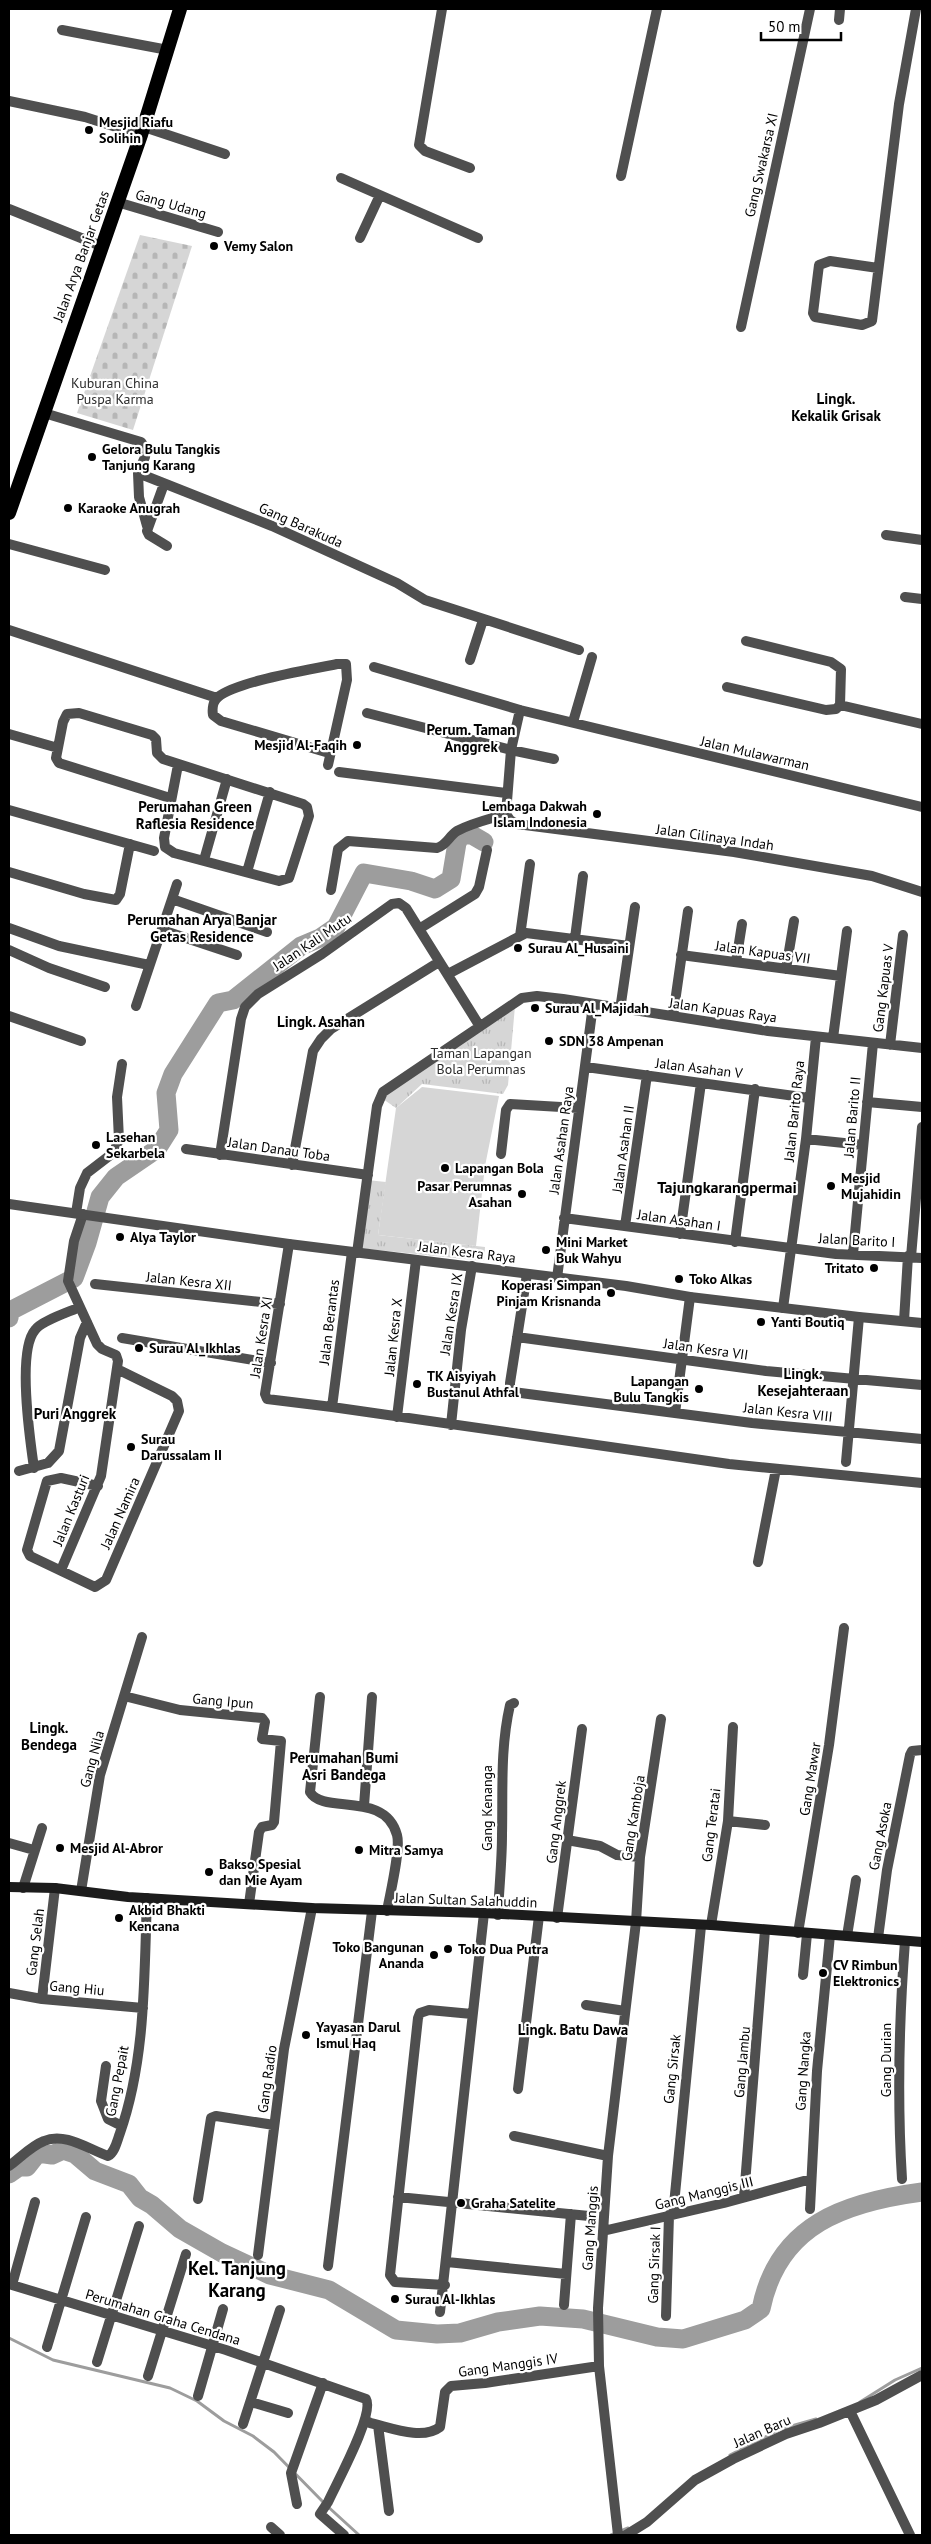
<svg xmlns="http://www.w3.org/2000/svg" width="931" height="2544" font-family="'PT Sans',sans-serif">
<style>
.grass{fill:url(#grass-tufts)}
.cemetery{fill:url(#cemetery-stones)}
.garden{fill:#d6d6d6}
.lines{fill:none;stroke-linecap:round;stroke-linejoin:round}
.stream{stroke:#9d9d9d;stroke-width:3}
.river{stroke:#9d9d9d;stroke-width:19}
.minor{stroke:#4f4f4f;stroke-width:10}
.tertiary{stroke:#4f4f4f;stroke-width:10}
.secondary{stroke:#1c1c1c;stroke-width:10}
.trunk{stroke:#000;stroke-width:14}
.poi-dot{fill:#000;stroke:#fff;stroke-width:2}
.labels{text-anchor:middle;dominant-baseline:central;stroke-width:4.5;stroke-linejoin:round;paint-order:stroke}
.poi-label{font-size:14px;font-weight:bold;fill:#000;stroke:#fff;text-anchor:start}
.street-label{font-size:14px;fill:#000;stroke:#fff}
.park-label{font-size:14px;fill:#2d2d2d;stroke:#fff}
.neighbourhood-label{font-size:15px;font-weight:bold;fill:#000;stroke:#fff}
.quarter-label{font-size:16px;font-weight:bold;fill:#000;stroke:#fff}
.district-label{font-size:19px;font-weight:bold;fill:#000;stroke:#fff}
</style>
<defs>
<pattern id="grass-tufts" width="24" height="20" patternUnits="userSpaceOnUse" patternTransform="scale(1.25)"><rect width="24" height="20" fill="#d6d6d6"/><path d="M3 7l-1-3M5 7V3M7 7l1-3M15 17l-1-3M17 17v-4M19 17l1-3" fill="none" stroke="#b6b6b6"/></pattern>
<pattern id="cemetery-stones" width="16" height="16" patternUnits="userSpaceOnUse" patternTransform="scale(1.25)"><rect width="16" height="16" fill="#d6d6d6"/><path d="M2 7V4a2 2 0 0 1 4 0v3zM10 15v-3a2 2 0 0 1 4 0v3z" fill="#b6b6b6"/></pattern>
</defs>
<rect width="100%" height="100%" fill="#fff"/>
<path class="grass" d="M515 1006 508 1085 503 1094 422 1084 396 1108 380 1097Z
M367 1180 386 1182 378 1235 485 1247 484 1261 358 1248Z"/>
<path class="cemetery" d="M140 235 192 246 133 430 77 413Z"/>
<path class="garden" d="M422 1087 499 1096 485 1166 476 1246 378 1235 396 1108Z"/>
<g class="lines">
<path class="stream" d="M9 2338 53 2360 170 2388 197 2401 224 2421 253 2436 274 2452 325 2504 359 2535
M860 2402 895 2380 922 2368
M730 2455 781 2429 816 2419
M611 2535 628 2528"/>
<path class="river" d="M9 1318 10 1311 74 1278 87 1243 100 1197 116 1177 157 1149 169 1130 166 1093 173 1074 218 1003 233 1000 301 946 320 938 336 927 364 873 411 881 435 889 451 879 457 843 461 835H472L484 842
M9 2174 19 2167H27L38 2153 52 2155 63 2150 75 2154 95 2171 129 2184 140 2198 152 2205 180 2229 222 2253 270 2275 329 2290 396 2330 437 2334 460 2333 498 2322 540 2316 583 2319 657 2337 683 2339 745 2320 761 2309C778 2224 846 2202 922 2192"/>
<path class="minor" d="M442 9 419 145 425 151 470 168
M839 20 840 9
M62 30 168 50
M9 101 85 117 141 135
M144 127 225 154
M621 176 657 9
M341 178 478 238
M117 202 218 232
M9 209 101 246
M360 238 380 195
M878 268 830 261 819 265 813 313 815 317 862 325 872 321 899 104 916 9
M741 327 810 9
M44 413 141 442 146 449 145 457 138 473 272 526 397 583 425 600 579 650
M138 473 139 497 147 526
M164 484 147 531 149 535 167 546
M886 535 922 540
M9 544 105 570
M905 597 922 599
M9 630 217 698
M470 660 483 620
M374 667 520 710 922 807
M727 687 826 710 836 709 840 705 841 669 831 662 746 641
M840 705 922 724
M367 713 511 750 554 759
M573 722 592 657
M9 734 58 748
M328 765 347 680 346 664H337C309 670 238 681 218 697 213 701 212 709 213 715L221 721 329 753
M339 772 506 793
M170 798 59 763 56 758 63 722 67 714 79 713 152 735 156 739 157 753 163 759 303 804 307 807 309 816 289 878 279 881 174 853 165 847 164 838 178 765
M9 810 154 851
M506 814 510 820 517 824 734 852 872 876 922 892
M506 814 511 750 520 710
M204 860 227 779
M9 872 84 894 116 900 120 894 130 844
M247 872 270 792
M331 890 338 849 348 841 437 848C447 845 449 836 457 831 472 823 490 819 506 814
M172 899 177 884
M9 928 59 946 149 965
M419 929 475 894 479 887 487 850
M162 930 237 955
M520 936 530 864
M575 938 583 876
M9 950 49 968 105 987
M681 955 841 976
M736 962 742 924
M786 969 794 921
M448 974 526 933 629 946
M136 1006 172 899 267 932
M620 1010 635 907
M9 1016 81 1041
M673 1016 688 911
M833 1038 847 931
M890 1045 903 935
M586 1067 809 1098
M867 1102 922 1107
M806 1139 863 1145
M186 1149 368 1175
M501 1154 506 1110 510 1104 578 1108
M220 1155 241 1019 245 1007 258 994 322 954 392 904 399 903 406 908 479 1025
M292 1165 313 1051 321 1039 331 1029 439 962
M76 1213 80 1188 87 1173 113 1153 119 1140 117 1097 122 1064
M564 1218 836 1254 922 1258
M625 1226 647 1075
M680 1234 701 1083
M735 1242 755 1089
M289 1244 265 1394 267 1399 332 1407
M352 1252 332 1407 729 1464 922 1483
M357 1253 377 1106 383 1092 522 998 537 996 563 999 768 1031 922 1048
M853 1254 873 1043
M911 1257 922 1127
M527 1274 510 1383V1390L513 1392 752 1423 922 1439
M557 1278 593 1005
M95 1284 280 1304
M783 1308 806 1139 816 1037
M904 1321 908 1256
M517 1337 766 1371 922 1385
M122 1338 271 1363
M675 1413 690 1297
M397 1417 416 1260
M451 1425 461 1330 472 1266
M846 1462 859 1317
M34 1468C30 1440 17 1351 35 1330 41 1321 69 1312 80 1307
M19 1471 48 1463 59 1451 80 1338 87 1322
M98 1486 61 1478 47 1481 27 1550 30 1556 95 1587 106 1580 179 1411 177 1401 172 1396 117 1369
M758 1562 776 1469
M61 1570 101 1476 118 1361 116 1355 102 1349 97 1344 68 1281 74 1241 83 1214
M124 1696 180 1710 262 1718 265 1722 262 1739 281 1741 274 1822 272 1825 262 1827 259 1832 249 1904
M320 1697 310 1792C323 1815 385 1790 397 1835 401 1849 390 1894 387 1911
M364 1806 372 1697
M728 1821 765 1825
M567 1840 600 1846 617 1855 640 1857
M9 1843 34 1850
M23 1888 42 1828
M81 1891 100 1775 142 1637
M498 1915C499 1888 502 1862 502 1835 503 1791 500 1749 510 1705L514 1703
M557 1918 582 1729
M711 1925 728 1821 733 1727
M798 1933 829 1745 844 1628
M847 1936 856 1880
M878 1938 887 1870 910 1755 912 1751 922 1750
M803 1975 807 1934
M9 1993 42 1999 143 2008
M42 1999 55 1888
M586 2005 625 2011
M106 2066 101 2101 108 2119 122 2126
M518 2089 539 1916
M514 2136 608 2156
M9 2166C20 2158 31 2146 44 2141 65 2132 88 2149 108 2156 115 2152 117 2141 120 2133 146 2059 144 1976 147 1898
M902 2179C897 2099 899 2020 905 1941
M398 2197 589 2216
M744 2197 765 1930
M198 2199 211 2118 216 2116 274 2125
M35 2202 12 2285 226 2350 366 2399C375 2414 336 2484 328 2502L320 2514 344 2535
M810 2209 817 2071 830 1935
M673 2215 701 1926
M603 2231 724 2203 811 2179
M258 2255 284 2049 312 1908
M447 2262 566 2274
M328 2266 372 1911
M445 2285 395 2282 390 2275 418 2018 420 2013 429 2010 472 2014
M564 2305 571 2214
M440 2312 484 1913
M666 2316 669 2215
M47 2347 86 2217
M97 2362 139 2226
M148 2376 186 2254
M198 2396 223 2309
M251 2402 288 2413
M850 2411 910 2535
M366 2420 370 2423C389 2427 422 2441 440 2427L445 2392 451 2386 485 2383 599 2366
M243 2424 280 2310
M378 2425 389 2511
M297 2504 291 2473 323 2383
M271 2527 280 2535
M618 2535 599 2366 598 2308 608 2156 636 1922 640 1857 661 1719
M626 2535 647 2522 695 2480 733 2459 786 2434 819 2423 876 2400 922 2375"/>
<path class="tertiary" d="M9 1204 289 1244 626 1286 690 1297 859 1317 922 1323"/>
<path class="secondary" d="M9 1887 55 1888 128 1897 312 1908 484 1913 711 1925 922 1942"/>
<path class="trunk" d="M9 513 141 135 180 9"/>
</g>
<g class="poi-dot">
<circle cx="89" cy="130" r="5"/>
<circle cx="214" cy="246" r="5"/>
<circle cx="92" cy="457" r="5"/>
<circle cx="68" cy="508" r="5"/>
<circle cx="357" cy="745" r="5"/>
<circle cx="597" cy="814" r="5"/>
<circle cx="518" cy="948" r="5"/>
<circle cx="535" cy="1008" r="5"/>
<circle cx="549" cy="1041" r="5"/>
<circle cx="96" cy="1145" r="5"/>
<circle cx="445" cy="1168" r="5"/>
<circle cx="831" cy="1186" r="5"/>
<circle cx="522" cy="1194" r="5"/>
<circle cx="120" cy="1237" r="5"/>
<circle cx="546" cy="1250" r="5"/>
<circle cx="874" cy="1268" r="5"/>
<circle cx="679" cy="1279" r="5"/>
<circle cx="611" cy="1293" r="5"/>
<circle cx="761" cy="1322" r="5"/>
<circle cx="139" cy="1348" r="5"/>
<circle cx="417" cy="1384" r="5"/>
<circle cx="699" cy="1389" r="5"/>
<circle cx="131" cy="1447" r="5"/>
<circle cx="60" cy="1848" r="5"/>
<circle cx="359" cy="1850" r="5"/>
<circle cx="209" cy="1872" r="5"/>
<circle cx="119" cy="1918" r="5"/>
<circle cx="448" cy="1949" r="5"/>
<circle cx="434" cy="1955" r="5"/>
<circle cx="823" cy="1973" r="5"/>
<circle cx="306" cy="2035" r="5"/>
<circle cx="461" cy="2203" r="5"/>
<circle cx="395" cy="2299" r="5"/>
</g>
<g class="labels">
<g class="poi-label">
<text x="99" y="122">Mesjid Riafu<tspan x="99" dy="16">Solihin</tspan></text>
<text x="224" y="246">Vemy Salon</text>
<text x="102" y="449">Gelora Bulu Tangkis<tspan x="102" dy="16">Tanjung Karang</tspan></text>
<text x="78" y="508">Karaoke Anugrah</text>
<text x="347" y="745" text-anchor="end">Mesjid Al-Faqih</text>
<text x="587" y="806" text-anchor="end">Lembaga Dakwah<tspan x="587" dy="16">Islam Indonesia</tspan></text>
<text x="528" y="948">Surau Al_Husaini</text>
<text x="545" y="1008">Surau Al_Majidah</text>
<text x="559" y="1041">SDN 38 Ampenan</text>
<text x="106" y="1137">Lasehan<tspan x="106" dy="16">Sekarbela</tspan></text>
<text x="455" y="1168">Lapangan Bola</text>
<text x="841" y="1178">Mesjid<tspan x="841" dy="16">Mujahidin</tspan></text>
<text x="512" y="1186" text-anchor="end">Pasar Perumnas<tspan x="512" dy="16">Asahan</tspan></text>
<text x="130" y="1237">Alya Taylor</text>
<text x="556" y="1242">Mini Market<tspan x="556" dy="16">Buk Wahyu</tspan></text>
<text x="864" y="1268" text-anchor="end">Tritato</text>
<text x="689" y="1279">Toko Alkas</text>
<text x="601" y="1285" text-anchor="end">Koperasi Simpan<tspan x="601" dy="16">Pinjam Krisnanda</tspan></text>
<text x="771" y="1322">Yanti Boutiq</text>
<text x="149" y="1348">Surau Al_Ikhlas</text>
<text x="427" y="1376">TK Aisyiyah<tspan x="427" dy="16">Bustanul Athfal</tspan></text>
<text x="689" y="1381" text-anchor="end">Lapangan<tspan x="689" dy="16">Bulu Tangkis</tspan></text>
<text x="141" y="1439">Surau<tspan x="141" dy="16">Darussalam II</tspan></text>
<text x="70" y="1848">Mesjid Al-Abror</text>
<text x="369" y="1850">Mitra Samya</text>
<text x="219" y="1864">Bakso Spesial<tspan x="219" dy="16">dan Mie Ayam</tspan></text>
<text x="129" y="1910">Akbid Bhakti<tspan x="129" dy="16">Kencana</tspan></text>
<text x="424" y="1947" text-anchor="end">Toko Bangunan<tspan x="424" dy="16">Ananda</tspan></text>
<text x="458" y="1949">Toko Dua Putra</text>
<text x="833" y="1965">CV Rimbun<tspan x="833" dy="16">Elektronics</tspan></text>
<text x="316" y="2027">Yayasan Darul<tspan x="316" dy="16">Ismul Haq</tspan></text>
<text x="471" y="2203">Graha Satelite</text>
<text x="405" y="2299">Surau Al-Ikhlas</text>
</g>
<g class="street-label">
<text transform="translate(761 165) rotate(-77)">Gang Swakarsa XI</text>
<text transform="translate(171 204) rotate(16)">Gang Udang</text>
<text transform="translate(81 256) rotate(-70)">Jalan Arya Banjar Getas</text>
<text transform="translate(301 525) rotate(24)">Gang Barakuda</text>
<text transform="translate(755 753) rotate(13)">Jalan Mulawarman</text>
<text transform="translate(715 837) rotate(8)">Jalan Cilinaya Indah</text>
<text transform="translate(312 942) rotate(-34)">Jalan Kali Mutu</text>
<text transform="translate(763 952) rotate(8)">Jalan Kapuas VII</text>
<text transform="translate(883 988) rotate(-83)">Gang Kapuas V</text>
<text transform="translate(723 1010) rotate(8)">Jalan Kapuas Raya</text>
<text transform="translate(699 1068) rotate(7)">Jalan Asahan V</text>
<text transform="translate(794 1111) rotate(-84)">Jalan Barito Raya</text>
<text transform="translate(852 1117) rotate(-85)">Jalan Barito II</text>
<text transform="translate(561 1140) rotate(-82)">Jalan Asahan Raya</text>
<text transform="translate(279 1149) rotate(8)">Jalan Danau Toba</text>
<text transform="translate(623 1149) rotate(-82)">Jalan Asahan II</text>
<text transform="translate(679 1220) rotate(8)">Jalan Asahan I</text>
<text transform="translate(857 1240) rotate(3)">Jalan Barito I</text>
<text transform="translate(467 1252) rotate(7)">Jalan Kesra Raya</text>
<text transform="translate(189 1281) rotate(6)">Jalan Kesra XII</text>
<text transform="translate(451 1314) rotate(-81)">Jalan Kesra IX</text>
<text transform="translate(329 1322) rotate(-83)">Jalan Berantas</text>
<text transform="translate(261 1337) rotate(-81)">Jalan Kesra XI</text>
<text transform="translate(393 1337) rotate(-84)">Jalan Kesra X</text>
<text transform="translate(706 1349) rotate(8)">Jalan Kesra VII</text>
<text transform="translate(788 1412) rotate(6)">Jalan Kesra VIII</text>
<text transform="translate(71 1510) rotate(-68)">Jalan Kasturi</text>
<text transform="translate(120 1513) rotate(-66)">Jalan Namira</text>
<text transform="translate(223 1701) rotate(5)">Gang Ipun</text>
<text transform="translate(92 1759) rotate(-75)">Gang Nila</text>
<text transform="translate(810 1779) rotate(-81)">Gang Mawar</text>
<text transform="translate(487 1808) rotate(-90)">Gang Kenanga</text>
<text transform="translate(633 1818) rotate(-81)">Gang Kamboja</text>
<text transform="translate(556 1822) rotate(-83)">Gang Anggrek</text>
<text transform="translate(711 1825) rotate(-83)">Gang Teratai</text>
<text transform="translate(880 1836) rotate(-79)">Gang Asoka</text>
<text transform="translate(466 1900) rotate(2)">Jalan Sultan Salahuddin</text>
<text transform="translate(35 1942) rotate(-83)">Gang Selah</text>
<text transform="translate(77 1988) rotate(5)">Gang Hiu</text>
<text transform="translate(886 2060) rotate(-90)">Gang Durian</text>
<text transform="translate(742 2062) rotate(-85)">Gang Jambu</text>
<text transform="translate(672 2069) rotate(-84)">Gang Sirsak</text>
<text transform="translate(803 2071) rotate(-86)">Gang Nangka</text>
<text transform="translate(267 2079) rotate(-82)">Gang Radio</text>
<text transform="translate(117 2081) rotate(-79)">Gang Pepait</text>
<text transform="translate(704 2193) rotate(-14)">Gang Manggis III</text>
<text transform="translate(590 2228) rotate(-86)">Gang Manggis</text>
<text transform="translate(654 2265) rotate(-88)">Gang Sirsak I</text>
<text transform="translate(163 2317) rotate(17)">Perumahan Graha Cendana</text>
<text transform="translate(508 2365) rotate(-8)">Gang Manggis IV</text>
<text transform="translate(762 2431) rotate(-24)">Jalan Baru</text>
</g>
<g class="park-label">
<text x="115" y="383">Kuburan China<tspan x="115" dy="16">Puspa Karma</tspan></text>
<text x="481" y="1053">Taman Lapangan<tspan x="481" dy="16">Bola Perumnas</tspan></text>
</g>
<g class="neighbourhood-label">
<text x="836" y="398">Lingk.<tspan x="836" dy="17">Kekalik Grisak</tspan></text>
<text x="471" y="729">Perum. Taman<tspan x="471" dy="17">Anggrek</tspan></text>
<text x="195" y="806">Perumahan Green<tspan x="195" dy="17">Raflesia Residence</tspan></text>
<text x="202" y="919">Perumahan Arya Banjar<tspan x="202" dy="17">Getas Residence</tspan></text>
<text x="321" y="1021">Lingk. Asahan</text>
<text x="803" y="1373">Lingk.<tspan x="803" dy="17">Kesejahteraan</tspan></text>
<text x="75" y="1413">Puri Anggrek</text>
<text x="49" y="1727">Lingk.<tspan x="49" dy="17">Bendega</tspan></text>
<text x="344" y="1757">Perumahan Bumi<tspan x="344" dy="17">Asri Bandega</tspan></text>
<text x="573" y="2029">Lingk. Batu Dawa</text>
</g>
<g class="quarter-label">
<text x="727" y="1187">Tajungkarangpermai</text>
</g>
<g class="district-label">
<text x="237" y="2268">Kel. Tanjung<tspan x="237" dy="22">Karang</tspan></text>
</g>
</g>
<rect width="931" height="2544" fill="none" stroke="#000000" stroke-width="20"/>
<path d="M761 32v8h80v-8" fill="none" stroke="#000000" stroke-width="2.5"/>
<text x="768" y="32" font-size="15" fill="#000000" stroke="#ffffff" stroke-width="4" paint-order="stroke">50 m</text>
</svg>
